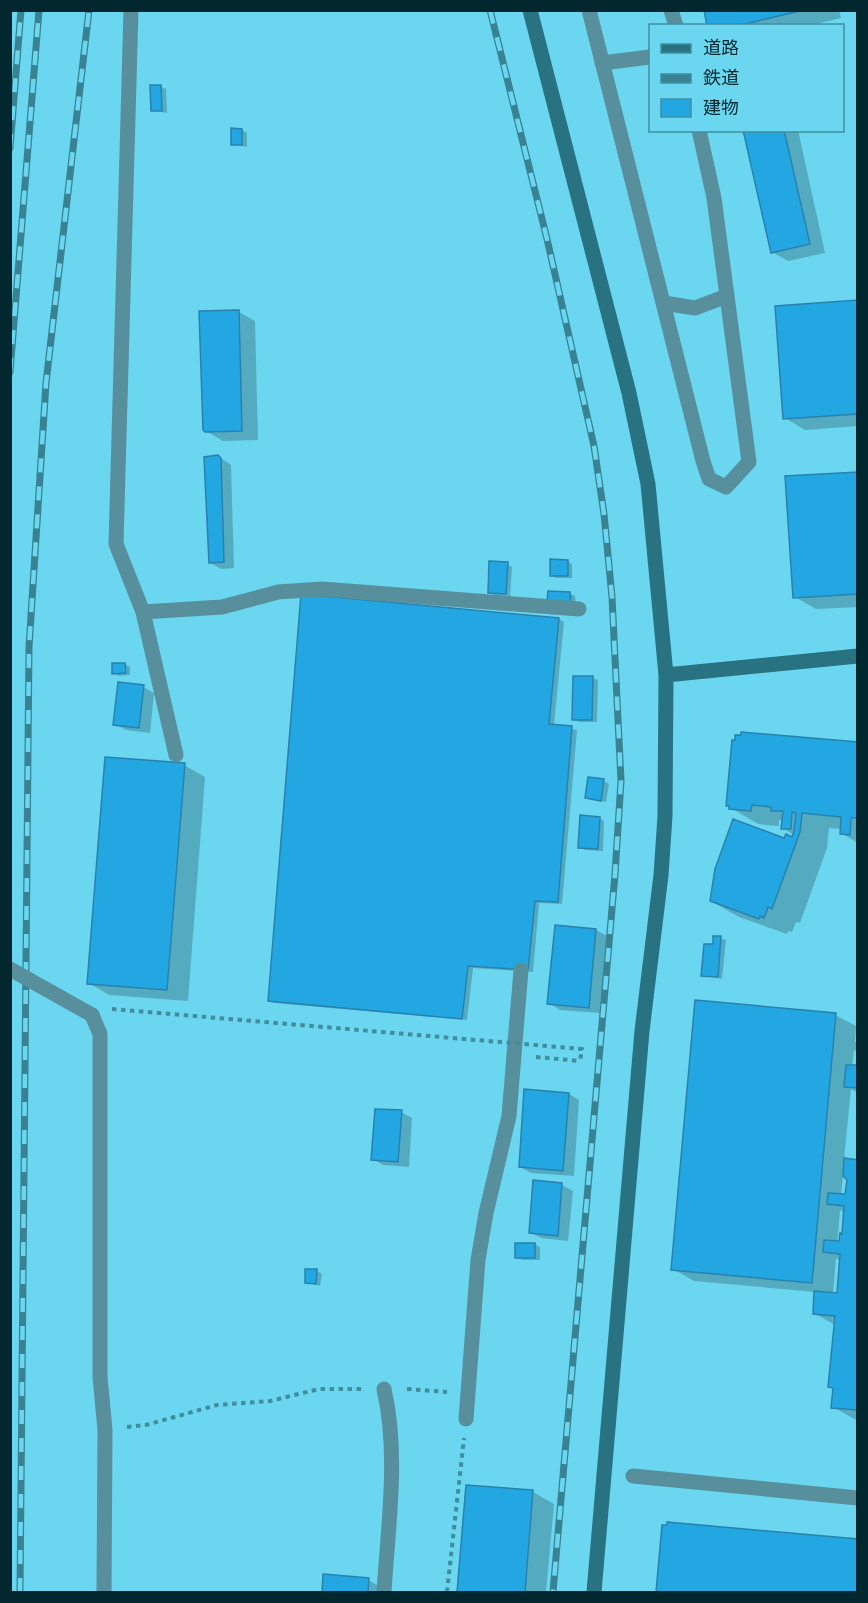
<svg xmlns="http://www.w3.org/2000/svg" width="868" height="1603" font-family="'Exo 2','Noto Sans JP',sans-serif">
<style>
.shadow{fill:#0003;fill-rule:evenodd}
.building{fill:#23a7e3;stroke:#2982ad;stroke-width:1.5}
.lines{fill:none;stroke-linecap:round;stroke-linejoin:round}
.path{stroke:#3f8d9f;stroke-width:4;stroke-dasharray:4.5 4.5;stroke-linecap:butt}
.lane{stroke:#588f9d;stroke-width:15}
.street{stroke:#588f9d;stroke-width:15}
.secondary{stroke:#297282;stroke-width:15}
.rail-casing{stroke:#388293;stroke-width:7}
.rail{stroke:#6ad6ef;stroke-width:4.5;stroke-dasharray:14;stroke-linecap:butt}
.path-bridge{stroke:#3f8d9f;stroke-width:4;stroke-dasharray:4.5 4.5;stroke-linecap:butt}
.lane-bridge{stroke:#588f9d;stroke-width:15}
</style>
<rect width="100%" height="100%" fill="#6ad6ef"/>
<path class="shadow" d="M706 10H839L841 18 808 26H709Z
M161 87 166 89 167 113 152 110Z
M242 130 247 133V147L232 144Z
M744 130H798L825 253 788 261 772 252Z
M858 302V426L805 430 785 418Z
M239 312 255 321 258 440 223 441 206 431Z
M218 456 231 465 234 568 221 569 210 563Z
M858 473V607L816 609 795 597Z
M567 561 572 564V578H556L551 575Z
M507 564 512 567 510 596 494 595 489 592Z
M569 593 575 596 576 604 555 605Z
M559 619 564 622 554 725 577 730 562 904 539 903 533 972 473 968 467 1020 274 1003 269 1000Z
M125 664 130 667V675L119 676 114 673Z
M593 678 598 680 597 722H579L574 719Z
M143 687 154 693 150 733 126 730 115 724Z
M858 744V843L841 833 842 829 829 828 827 848 800 923 796 922 792 932 788 931 787 934 739 917 711 901 785 840 793 839 794 835 783 828V820H779V826L758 824 731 808Z
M184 765 205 777 188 1001 109 995 89 983Z
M604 781 609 784 606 802 586 798Z
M599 818 604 821 603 851 585 850 580 847Z
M556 926 596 930 607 936 600 1013 560 1010 549 1003Z
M715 937 726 940 722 979 703 975Z
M835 1015 856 1026 855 1042H858V1052L854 1050 852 1067H858V1093L851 1089 844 1160 858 1161V1421L833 1407 835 1325 814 1313 816 1292 694 1281 673 1269ZM844 1167H846L847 1196 841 1195ZM840 1210 845 1213 839 1247H837ZM836 1258 841 1261 838 1294H833Z
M569 1094 579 1100 574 1176 531 1173 520 1167Z
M401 1112 412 1118 409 1167 383 1165 373 1159Z
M535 1182 562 1185 573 1191 568 1241 541 1238 530 1232Z
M535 1244 540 1247V1260H522L517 1257Z
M317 1271 322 1274 320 1286 306 1282Z
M467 1486 533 1492 554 1504 546 1592H458Z
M663 1526 858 1540V1592H658Z
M325 1576 368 1580 379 1586V1592H323Z"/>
<path class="building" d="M704 10H804L736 26H707Z
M150 85H161L162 111H151Z
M231 128 242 129V145H231Z
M743 130H784L810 244 771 253Z
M858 300V414L783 419 775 306Z
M239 310 242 431 205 432 203 430 199 311Z
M218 455 221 458 224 562 209 563 204 457Z
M858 472V594L793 598 785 476Z
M550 559 568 560V576H550Z
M489 561 508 562 506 594 488 593Z
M548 591 570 592 571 602 547 601Z
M301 594 559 618 549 724 572 726 558 902 535 901 528 970 468 966 462 1019 268 1001Z
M112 663H125L126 673 112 674Z
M573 676H593L592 720H572Z
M118 682 144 685 139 728 113 725Z
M741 732 858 742V818H851L850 835 840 834 841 817 802 813 800 832 772 909 768 907 764 918 760 916 759 919 710 901 715 869 733 819 784 838 786 834 792 837 794 831 796 813 792 812 791 829H781L783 811H771V807L752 805 751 811 729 809V806H726L732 740H735V735H741Z
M105 757 185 763 167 990 87 984Z
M588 777 604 779 601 801 585 798Z
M580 815 600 817 598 849 578 848Z
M555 925 596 929 589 1008 547 1004Z
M713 936H721L718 977 701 976 704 944H713Z
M695 1000 836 1013 812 1283 671 1270Z
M846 1065H858V1088L844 1087Z
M524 1089 569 1093 563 1171 519 1167Z
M375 1109 402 1110 398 1162 371 1160Z
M844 1158 858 1160V1410L831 1408 833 1388 828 1387 835 1316 813 1314 814 1291 837 1293 840 1254 823 1252 824 1240 839 1241 840 1233 842 1234 844 1206 827 1204 828 1193 845 1194 847 1180 843 1176Z
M533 1180 562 1183 558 1236 529 1233Z
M515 1243H535V1258H515Z
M305 1269H317L316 1284 305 1283Z
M466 1485 533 1490 525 1592H457Z
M667 1522 858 1539V1592H656L662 1525H667Z
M323 1574 369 1578 368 1592H322Z"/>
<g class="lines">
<path class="path" d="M536 1057 580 1061
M407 1389 447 1392
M127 1427 146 1425 217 1405 270 1401 319 1389H363
M447 1592 464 1438"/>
<path class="lane" d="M131 10 116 544 143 612 222 607 278 592 322 589 579 609
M589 10 703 461 709 479 726 487 749 462 714 198 699 130
M671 10 676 26
M602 63 650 57
M664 303 695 308 727 296
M143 612 176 755
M92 1015 100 1034V1377L105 1430 104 1592
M466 1419 478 1260 486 1213 509 1116 521 970
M384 1592C388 1526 399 1454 384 1389"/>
<path class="street" d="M633 1476 858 1498"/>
<path class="secondary" d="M530 10 629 393 648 484 666 675 665 816 661 875 642 1031 594 1592
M666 675 858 656"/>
<defs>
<path id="rail" d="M490 10 547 239 594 446 604 514 612 597 621 781 615 874 553 1592
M10 148 21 10
M10 372 39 10
M20 1592 29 647 46 383 89 10"/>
</defs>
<use href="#rail" class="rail-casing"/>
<use href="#rail" class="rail"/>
<path class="path-bridge" d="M112 1009 582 1049 580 1061"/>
<path class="lane-bridge" d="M10 969 92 1015"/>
</g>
<rect width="868" height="1603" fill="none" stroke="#02272e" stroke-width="24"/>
<rect x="649" y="24" width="195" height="108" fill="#6ad6ef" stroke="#4090a2" stroke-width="1.5"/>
<rect x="661" y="44" width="30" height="9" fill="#297282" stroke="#4090a2" stroke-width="1.5"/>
<text x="703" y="54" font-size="18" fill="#02272e">道路</text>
<rect x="661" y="74" width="30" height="9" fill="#388293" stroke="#4090a2" stroke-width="1.5"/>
<text x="703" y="84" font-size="18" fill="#02272e">鉄道</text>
<rect x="661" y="99" width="30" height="18" fill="#23a7e3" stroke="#4090a2" stroke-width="1.5"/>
<text x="703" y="114" font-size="18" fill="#02272e">建物</text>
</svg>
